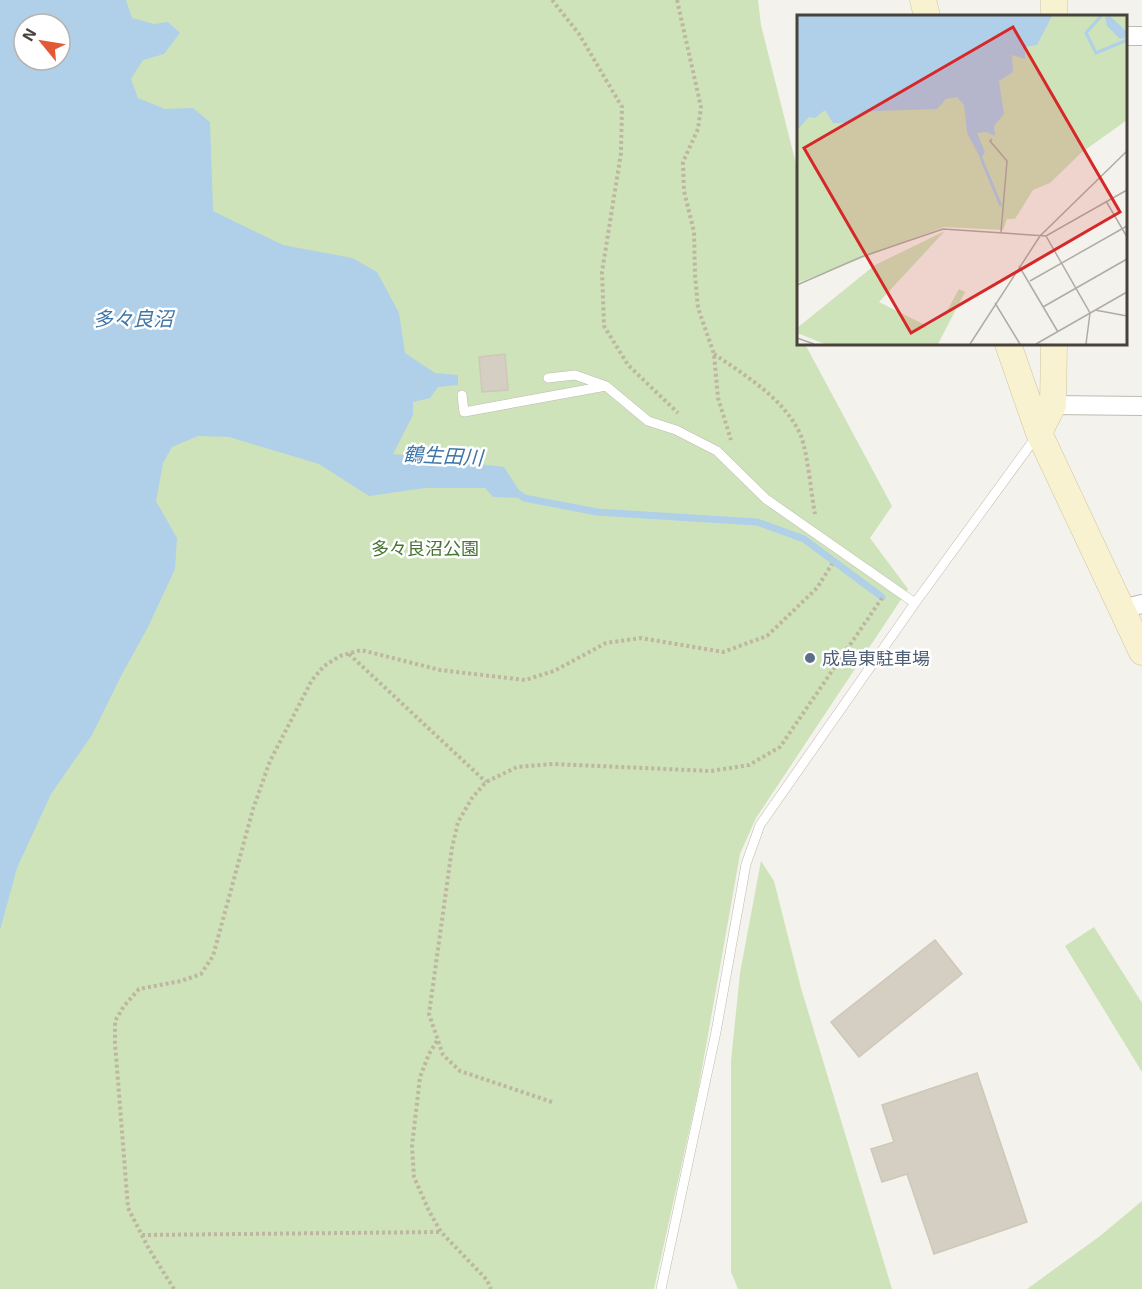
<svg xmlns="http://www.w3.org/2000/svg" width="1142" height="1289" font-family="'Exo 2','Noto Sans JP',sans-serif">
<style>
.green{fill:#cee3ba;fill-rule:evenodd}
.water{fill:#b0cfe9;fill-rule:evenodd}
.lines{fill:none;stroke-linecap:round;stroke-linejoin:round}
.stream{stroke:#b0cfe9;stroke-width:7}
.building{fill:#d5cfc3;stroke:#cfc7b7;stroke-width:1.5}
.lane-casing{stroke:#bfbab0;stroke-width:10}
.street-casing{stroke:#bfbab0;stroke-width:20}
.secondary-casing{stroke:#cec5a1;stroke-width:27}
.path{stroke:#bfb6a2;stroke-width:4;stroke-dasharray:3 3;stroke-linecap:butt}
.lane{stroke:#fff;stroke-width:9}
.street{stroke:#fff;stroke-width:18}
.secondary{stroke:#f9f2d1;stroke-width:26}
.service-dot{fill:#5c6f8a;stroke:#fff;stroke-width:2}
.labels{text-anchor:middle;dominant-baseline:central;stroke-width:5;stroke-linejoin:round;paint-order:stroke}
.park-label{font-size:18px;fill:#487433;stroke:#fff}
.service-label{font-size:18px;fill:#4e5e75;stroke:#fff;text-anchor:start}
.water-label{font-size:20px;font-style:italic;fill:#3f76a8;stroke:#fff}
.inset-river{fill:none;stroke:#b0cfe9;stroke-width:3}
.inset-road{fill:none;stroke:#afaca5;stroke-width:1.5}
.view{fill:#d62828;fill-opacity:0.15;stroke:#d62828;stroke-width:3}
.inset-edge{fill:none;stroke:#48433a;stroke-width:3}
</style>
<rect width="100%" height="100%" fill="#f4f2ec"/>
<path class="green" d="M0 0H758L761 25 798 172V344H805L892 506 870 538 908 589 756 818 740 854 698 1091 654 1289H0ZM24 24H60V60H24Z
M761 861 774 881 801 988 892 1289H738L731 1272V1061L740 973Z
M1094 927 1142 1003V1072L1065 946Z
M1142 1201V1289H1027L1100 1236Z"/>
<path class="water" d="M0 0H126L132 18 154 24 168 22 180 33 164 54 143 60 131 79 138 98 165 109 193 108 210 122 213 211 283 245 352 258 377 272 399 313 405 353 435 373 458 375V385L438 387 430 398 413 402V415L393 454 504 467 524 498 493 497 485 488H425L369 496 319 464 229 437 198 436 172 447 163 463 156 501 177 538 175 569 148 627 121 676 92 735 51 794 17 868 0 930ZM24 24H60V60H24Z"/>
<g class="lines">
<path class="stream" d="M519 494 524 498 597 512 757 522 804 539 882 597"/>
</g>
<path class="building" d="M505 354 508 390 482 392 479 357Z
M935 940 962 974 859 1057 831 1022Z
M977 1073 1027 1222 934 1254 907 1174 882 1182 871 1149 894 1142 882 1105Z"/>
<g class="lines">
<defs>
<path id="lane" d="M548 378 575 375 606 386
M462 395 464 412 606 386 648 421 676 430 717 451 766 499 915 603
M661 1289 716 1032 746 864 760 825 915 603 1036 437"/>
<path id="street" d="M1126 36H1142
M1053 405 1142 406
M1121 609 1142 604"/>
<path id="secondary" d="M923 0 927 16
M1054 16V0
M1008 344 1039 433 1142 652
M1039 433 1053 405 1054 344"/>
</defs>
<use href="#lane" class="lane-casing"/>
<use href="#street" class="street-casing"/>
<use href="#secondary" class="secondary-casing"/>
<path class="path" d="M552 0 579 34 622 107 621 153 602 272 604 326 628 365 678 413
M677 0 701 107 698 129 683 162 684 191 694 232 695 275 698 308 714 354 718 398 731 440
M714 354C746 376 785 399 801 436 808 455 811 493 815 514
M349 654 486 782
M437 1041 429 1054 420 1077 412 1146 414 1177 429 1211 441 1232 487 1280 491 1289
M552 1102 460 1071 443 1055 429 1014 452 848 458 822 472 798 486 782 517 767 553 764 711 771 749 765 780 747 882 598
M142 1235 441 1232
M174 1289 149 1249 128 1208 115 1043V1021L124 1006 139 989 181 981 201 974 213 956 253 809 270 761 312 680 324 666 340 656 361 650 440 670 525 680 554 671 606 643 641 638 723 652 767 636 817 588 832 564"/>
<use href="#lane" class="lane"/>
<use href="#street" class="street"/>
<use href="#secondary" class="secondary"/>
</g>
<circle class="service-dot" cx="810" cy="658" r="6"/>
<g class="labels">
<g class="park-label">
<text x="425" y="548">多々良沼公園</text>
</g>
<g class="service-label">
<text x="822" y="658">成島東駐車場</text>
</g>
<g class="water-label">
<text x="133" y="318">多々良沼</text>
<text transform="translate(443 455) rotate(3)">鶴生田川</text>
</g>
</g>
<g transform="translate(797 15)">
<rect width="330" height="330" fill="#f4f2ec"/>
<path d="M0 1H330V105L284 138 253 168 236 175 218 204H210L206 215 147 212 0 268ZM148 216 82 287 130 311 147 301 162 274 168 277 141 329H28L0 318V313L78 250Z" fill="#cee3ba"/>
<path d="M0 1H255L240 30 228 32V44L215 40 216 57 202 66 207 99 197 111 198 121 189 117 180 118 188 137 184 144 170 118 167 90 160 82 149 84 140 94 77 96 61 100 50 108H36L28 95 18 103 12 102 0 115ZM313 1 330 17V22L323 24 310 11 308 2Z" fill="#b0cfe9"/>
<path class="inset-river" d="M304 1 289 18 299 38 330 25M184 143 204 191"/>
<path class="inset-road" d="M195 124 193 126 210 146 204 217M309 186 330 222M249 221 293 298 289 329M222 251 261 317M233 266 330 211M0 270 64 242 146 214 249 221 330 175M198 288 223 329M246 292 330 244M298 295 330 301M0 323 17 329M173 329 243 221 330 136M239 329 330 277"/>
<path class="view" d="M216 12 323 197 114 318 7 133Z"/>
<rect width="330" height="330" class="inset-edge"/>
</g>
<g transform="translate(42 42) rotate(300)"><circle r="28" fill="#ffffff" stroke="#b6b4b0" stroke-width="1.5"/>
<path d="M0-4.5L10 22L0 15L-10 22Z" fill="#e25936"/>
<text y="-9" font-size="16" font-weight="bold" text-anchor="middle" fill="#48433a">N</text>
</g>
</svg>
